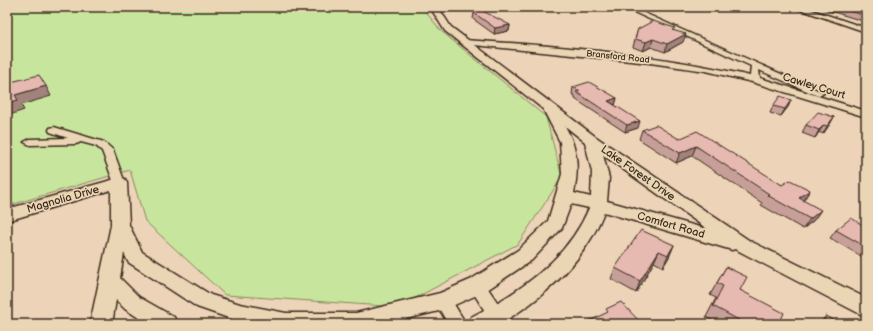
<svg xmlns="http://www.w3.org/2000/svg" width="873" height="331" font-family="'Balsamiq Sans',sans-serif">
<style>
.green{fill:#c8e59d;stroke:#82885e}
.lines{fill:none;stroke-linecap:round;stroke-linejoin:round}
.minor-casing{stroke:#3b2a1e;stroke-width:3}
.tertiary-casing{stroke:#3b2a1e;stroke-width:3}
.minor{fill:#ead6b4;fill-rule:evenodd}
.tertiary{fill:#ead6b4;fill-rule:evenodd}
.wall{fill:#c69f98;stroke:#3b2a1e}
.shaded-wall{fill:#a1827c;stroke:#3b2a1e}
.building{fill:#e6b9b1;stroke:#3b2a1e}
.labels{text-anchor:middle;dominant-baseline:central;stroke-width:3.5;stroke-linejoin:round;paint-order:stroke}
.far-street-label{font-size:9px;fill:#3b2a1e;stroke:#ead6b4}
.street-label{font-size:11px;fill:#3b2a1e;stroke:#ead6b4}
</style>
<rect width="100%" height="100%" fill="#edd3b7"/>
<filter id="ink" filterUnits="userSpaceOnUse"><feTurbulence type="fractalNoise" baseFrequency=".025" numOctaves="2"/><feDisplacementMap in="SourceGraphic" scale="8" xChannelSelector="R" yChannelSelector="G"/><feConvolveMatrix kernelMatrix="1 2 1 2 8 2 1 2 1" color-interpolation-filters="sRGB"/></filter>
<g filter="url(#ink)">
<path class="green" d="M7 7H422L441 31 546 117 562 177 518 244 398 307 225 295 145 221 130 170 7 206Z"/>
<g class="lines">
<defs>
<path id="minor" d="M623 7 636 9 656 7 642 12 824 93 819 96 816 95 759 70 760 78 866 111V117L752 82 706 71 650 63 464 44 460 42 464 40C560 46 657 54 750 76L751 66Z
M793 7H803L866 28V32Z
M54 127 104 142 113 150 125 183 123 186H115L102 151 96 146 81 142 76 144 30 145 24 142 30 139 68 138 50 132 49 130 50 128Z
M477 280 483 281 512 324H493L469 286 471 281Z
M443 294 449 296 466 324H448L435 301 437 296Z"/>
<path id="tertiary" d="M430 7H438L451 27 596 137 750 241 866 298V317L735 249 732 250 604 212C588 253 557 286 520 311 514 315 506 321 499 324 491 326 477 324 468 324L471 317C520 292 567 260 589 208L571 204 562 228 532 260 484 292 443 310 385 324H250L240 322 197 307 128 262 124 253 120 278 139 297 174 317 177 324H148L125 309 116 300 112 324H90L111 225V190L7 221V209L119 178 125 179 127 183 129 225 142 252 211 295 240 304 286 313H356L440 293 470 280 518 250 548 221 562 174 560 142 543 109 445 31ZM565 126 585 142 592 172 591 197 574 193C579 168 578 149 565 126ZM603 155 707 229 607 201 609 178Z"/>
</defs>
<use href="#minor" class="minor-casing"/>
<use href="#tertiary" class="tertiary-casing"/>
<use href="#minor" class="minor"/>
<use href="#tertiary" class="tertiary"/>
</g>
<path class="wall" d="M817 7H866V22Z
M474 13 510 25 509 31 494 34 473 19Z
M638 29 675 31 683 42 665 52 651 47 643 51 633 47Z
M573 87 617 98 615 105 638 128 625 132 575 99V96L572 94Z
M791 100 788 107 781 116 770 113 773 106Z
M834 117 830 124 823 134 819 132 815 138 802 133 806 125Z
M642 130 679 139 782 185 810 190 803 201 814 220 803 229 761 205 762 203 692 156 676 163 639 139Z
M866 227V259L830 238 836 230Z
M674 245 669 257 663 267 654 262 636 293 611 279 615 268Z
M726 267 740 290 779 324H718L706 317 716 298 710 295Z
M826 316 841 324H819Z"/>
<path class="shaded-wall" d="M510 25 509 31 494 34 495 28Z
M686 34 683 42 665 52 667 44Z
M653 39 651 47 643 51 646 42Z
M46 86 51 96 21 105 24 110 7 116V103L15 95Z
M617 98 615 105 608 101Z
M791 100 788 107 781 116 785 109Z
M834 117 830 124 823 134 827 126Z
M640 121 638 128 625 132 627 125Z
M824 125 819 132 815 138 819 130Z
M696 146 692 156 676 163 680 153Z
M810 190 804 200 792 208 799 198Z
M821 210 814 220 803 229 810 219Z
M674 245 669 257 663 267 668 255Z
M659 251 654 262 636 293 640 281Z"/>
<path class="building" d="M836 7H866V16Z
M477 8 510 25 495 28 474 13Z
M653 21 675 28 672 30 686 34 667 44 653 39 646 42 635 39 638 29Z
M39 75 46 86 15 95 18 100 7 103V83Z
M589 82 617 98 608 101 640 121 627 125 576 92 580 91 573 87Z
M780 96 791 100 785 109 773 106Z
M818 112 834 117 827 126 824 125 819 130 806 125Z
M656 125 679 139 697 131 782 185 790 180 810 190 799 198 821 210 810 219 767 195 769 194 696 146 680 153 642 130Z
M851 218 866 227V247L836 230Z
M641 230 674 245 668 255 659 251 640 281 615 268Z
M726 267 747 277 740 290 784 313 779 324H746L713 306 723 286 717 283Z
M621 302 642 324H586L585 323 608 312 606 309Z
M826 316 841 324H822Z"/>
</g>
<g class="labels">
<g class="far-street-label">
<text transform="translate(618 57) rotate(6)">Bransford Road</text>
</g>
<g class="street-label">
<text transform="translate(814 86) rotate(17)">Cawley Court</text>
<text transform="translate(638 173) rotate(35)">Lake Forest Drive</text>
<text transform="translate(63 199) rotate(-16)">Magnolia Drive</text>
<text transform="translate(671 225) rotate(16)">Comfort Road</text>
</g>
</g>
<rect width="873" height="331" fill="none" stroke="#ead6b4" stroke-width="24"/>
<rect x="12" y="12" width="849" height="307" fill="none" stroke="#3b2a1e" stroke-width="1.5" filter="url(#ink)"/>
</svg>
